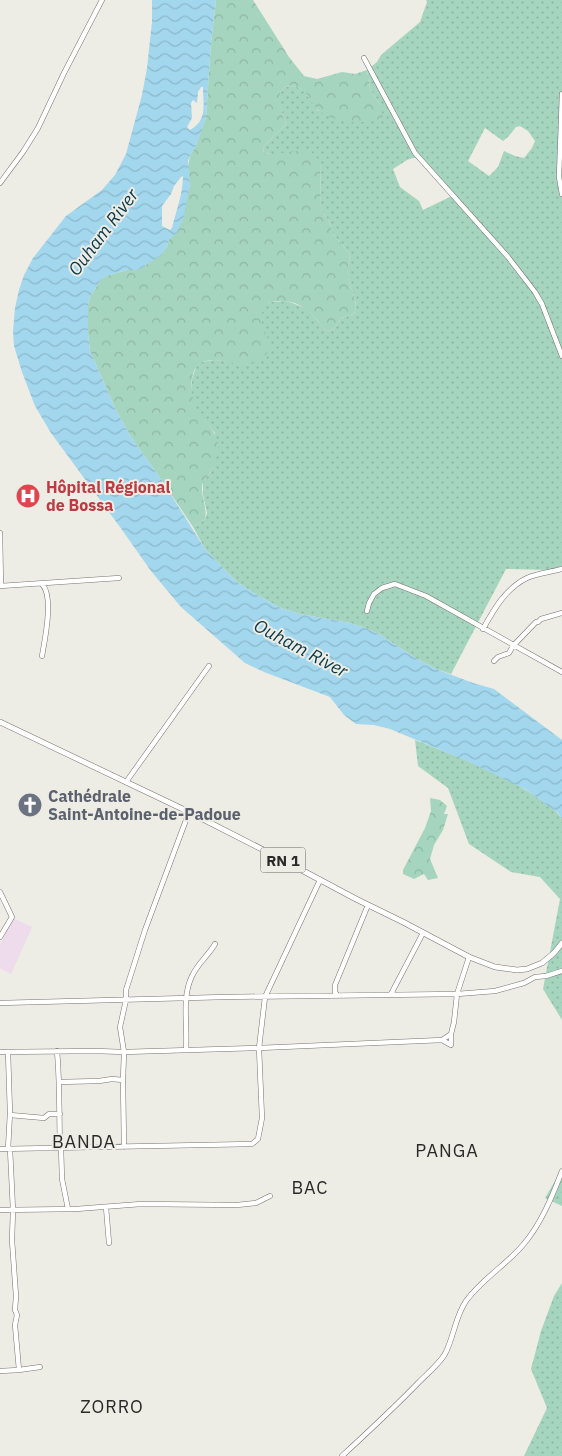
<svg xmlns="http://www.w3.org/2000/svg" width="562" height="1456" font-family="'IBM Plex Sans',sans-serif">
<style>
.education{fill:#eedbeb}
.grass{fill:url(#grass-dots);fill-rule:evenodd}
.forest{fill:url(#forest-crowns)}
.water{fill:url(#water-waves);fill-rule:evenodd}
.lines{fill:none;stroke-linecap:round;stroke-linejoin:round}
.minor-casing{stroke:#75736e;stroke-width:5.5}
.major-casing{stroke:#75736e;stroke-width:6}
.minor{stroke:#fff;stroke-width:4.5}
.major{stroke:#fff;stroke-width:5}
.labels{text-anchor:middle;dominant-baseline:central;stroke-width:4;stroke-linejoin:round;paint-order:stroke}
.shield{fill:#edece5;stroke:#656461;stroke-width:1}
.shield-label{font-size:15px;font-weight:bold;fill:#2b2a28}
.health-label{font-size:16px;font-weight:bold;fill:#be3a42;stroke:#edece5;text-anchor:start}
.worship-label{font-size:16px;font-weight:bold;fill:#5b616d;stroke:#edece5;text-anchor:start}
.water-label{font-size:18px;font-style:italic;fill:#093948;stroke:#edece5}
.neighbourhood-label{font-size:18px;letter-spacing:1px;fill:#2b2a28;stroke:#edece5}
</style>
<defs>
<pattern id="grass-dots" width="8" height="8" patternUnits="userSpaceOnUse" patternTransform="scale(1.25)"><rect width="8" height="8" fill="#a5d5be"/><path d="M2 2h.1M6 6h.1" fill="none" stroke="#8eb7a3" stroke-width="1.8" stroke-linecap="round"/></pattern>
<pattern id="forest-crowns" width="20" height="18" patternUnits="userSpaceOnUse" patternTransform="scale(1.25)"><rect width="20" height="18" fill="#a5d5be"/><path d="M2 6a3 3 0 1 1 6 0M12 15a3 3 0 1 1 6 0" fill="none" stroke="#8eb7a3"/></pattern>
<pattern id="water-waves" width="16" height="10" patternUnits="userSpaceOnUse" patternTransform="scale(1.25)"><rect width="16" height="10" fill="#a2d7ed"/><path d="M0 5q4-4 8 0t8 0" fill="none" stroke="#8cb9cb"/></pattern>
</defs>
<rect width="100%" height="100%" fill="#edece5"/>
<path class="education" d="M13 918 32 927 11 974 0 968V945Z"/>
<path class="grass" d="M426 0H562V566L550 570 506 569 451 674 436 669 414 657 379 634 365 628 350 623 300 614 281 608 257 595 237 582 205 549 193 527 205 519 207 513 203 495V481L211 472 215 433 198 413 192 401V379L196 367 201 362 214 360 247 364 269 343 263 329 260 316 266 304 272 302 286 301 306 308 327 331 334 329 341 318 354 314C360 300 349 289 348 275 347 269 350 260 350 254L333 234 329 221 321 210 320 161 264 153 263 147 286 124C284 116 278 105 279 97 281 83 296 84 304 91 309 97 314 104 318 111L380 105 370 89 367 70 377 62 381 55 420 22 427 2ZM520 126 528 131 535 141 532 148 524 158 515 156 504 151 498 167 489 176 468 161 485 128 503 141 508 137 516 127ZM413 158H416L452 196 423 210 419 201 400 187 393 169 407 160Z
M415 740C458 757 504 773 542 801 549 806 557 811 562 819V1020L543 989 560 899 540 877 511 872 469 844 448 788 418 766Z
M562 1169V1206L545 1198Z
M562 1283V1456H524L547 1408 531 1369 541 1331 554 1296Z"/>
<path class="forest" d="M216 0H253L289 57 304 76 317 79 342 72 355 74 367 70 370 89 380 105 383 118C361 125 338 124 319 111 312 106 310 95 302 90 299 87 292 85 288 86 272 91 283 114 286 124L263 147 264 153C277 156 302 148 311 152 314 154 317 159 320 161L321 210 329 221 333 234 350 254C350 261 347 269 348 275 349 289 360 300 354 314L341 318 334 329 327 331C313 316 304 301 281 301 270 302 268 301 263 311 256 325 274 339 268 351 266 357 252 363 246 364 226 365 197 348 192 379 191 383 192 387 192 391 193 419 214 421 218 444 219 451 214 467 210 473 208 476 204 479 203 482 199 494 208 507 205 519L193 527 163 482 131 437 116 410 90 351 88 333V305L90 297 100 281 106 276 127 270H138L167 247 169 239 176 233 190 185 188 167 190 155 195 148 206 117 211 43Z
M430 798 440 800 447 806 444 814H448L443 830 434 845 430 859 438 878 428 880 424 874 414 879 403 874V870L425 828 431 811Z"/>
<path class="water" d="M152 0H216L211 43 206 117 201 132 195 148 190 155 188 161 190 185 183 220 176 234 169 239 167 247 160 256 138 270H127L106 276 100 281 90 297 88 305V333L90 351 116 410 131 437 163 482 205 549 237 582 257 595 281 608 300 614 350 623 365 628 379 634 414 657 436 669 473 683 494 689 562 740V819L558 813 525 789 467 761 390 729 374 725 356 724 344 715 330 697 264 672 245 663 181 607 151 571 120 527 51 433 35 406 22 372 14 346 13 331 15 308 19 290 24 275 33 258 66 216 102 190 115 175 126 154 142 95 147 68 152 22ZM201 87H203C203 105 208 120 190 130L187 127 192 118 191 103 193 100 197 103 198 92ZM183 176C183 194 176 211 172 228L170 230 162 226V206L171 194 174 186 181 177Z"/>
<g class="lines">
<defs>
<path id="minor" d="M364 58 415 153 508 257 535 292 542 304 562 356
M562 94 559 177 562 194
M0 183 23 152 38 128 64 73 102 0
M0 533 1 586
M42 584C54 596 45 639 42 656
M0 586 119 578
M367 611 369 603 374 594 382 588 395 584 426 596 562 672
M483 629C494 609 506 588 527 578 538 573 551 572 562 569
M494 661 498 657 509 653 513 646 536 622H538L541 619 562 613
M126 782 209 666
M0 892 12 917 0 937
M391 994 423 933
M337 995 335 992V985L368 905
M0 1003 225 997 457 994 495 991 524 983 535 977 546 976 562 971
M442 1040 451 1045V1034
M186 1050C188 1025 181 999 192 976 198 963 208 956 215 944
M57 1051C60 1083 59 1115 60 1147
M0 1052 96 1051 124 1052 259 1048 442 1040 451 1034 454 1022 457 994 469 957
M59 1082 99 1081 112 1079 123 1080
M10 1115 44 1118 49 1114H60
M61 1147 62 1179 68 1209
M124 1147 123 1080 124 1052 120 1027 126 1000V990L145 930 189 812
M0 1149 252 1144 258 1139 262 1118 259 1048 265 997 320 880
M8 1149 10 1113 8 1052
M10 1149 13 1210 12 1240 16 1296 15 1310 17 1315 15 1325 19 1370
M106 1207 109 1243
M0 1210 76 1209 141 1204 237 1205 256 1203 270 1196
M0 1371 19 1370 40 1367
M342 1456C368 1432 394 1408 419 1382 427 1374 439 1364 445 1354 454 1337 455 1317 466 1301 482 1279 506 1265 523 1245 541 1224 552 1197 562 1171"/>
<path id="major" d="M0 722 189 812 279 858 356 899 403 922 469 957 495 967 517 970 527 969 542 963 554 953 562 943"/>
</defs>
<use href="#minor" class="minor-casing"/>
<use href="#major" class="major-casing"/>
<use href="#minor" class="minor"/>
<use href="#major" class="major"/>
</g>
<defs>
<symbol id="hospital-disc" viewBox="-11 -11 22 22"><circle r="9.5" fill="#e0444e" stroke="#edece5"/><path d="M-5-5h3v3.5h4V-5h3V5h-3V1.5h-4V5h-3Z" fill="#fff"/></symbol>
<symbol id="church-disc" viewBox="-11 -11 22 22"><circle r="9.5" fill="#6b7280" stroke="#edece5"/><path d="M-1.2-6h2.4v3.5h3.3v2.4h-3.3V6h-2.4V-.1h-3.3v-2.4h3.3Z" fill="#fff"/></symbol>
</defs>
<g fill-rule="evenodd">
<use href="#hospital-disc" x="14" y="482" width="28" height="28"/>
<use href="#church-disc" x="16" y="791" width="28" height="28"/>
</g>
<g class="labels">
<rect class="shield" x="260.5" y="847.5" width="45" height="25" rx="4"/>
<g class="shield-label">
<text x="283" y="860">RN 1</text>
</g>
<g class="health-label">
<text x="46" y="487">Hôpital Régional<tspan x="46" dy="18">de Bossa</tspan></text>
</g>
<g class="worship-label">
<text x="48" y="796">Cathédrale<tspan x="48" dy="18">Saint-Antoine-de-Padoue</tspan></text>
</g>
<g class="water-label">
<text transform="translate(103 232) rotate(-53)">Ouham River</text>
<text transform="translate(301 648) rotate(28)">Ouham River</text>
</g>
<g class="neighbourhood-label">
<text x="84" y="1141">BANDA</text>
<text x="447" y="1150">PANGA</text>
<text x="310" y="1187">BAC</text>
<text x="112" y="1406">ZORRO</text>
</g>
</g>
</svg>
